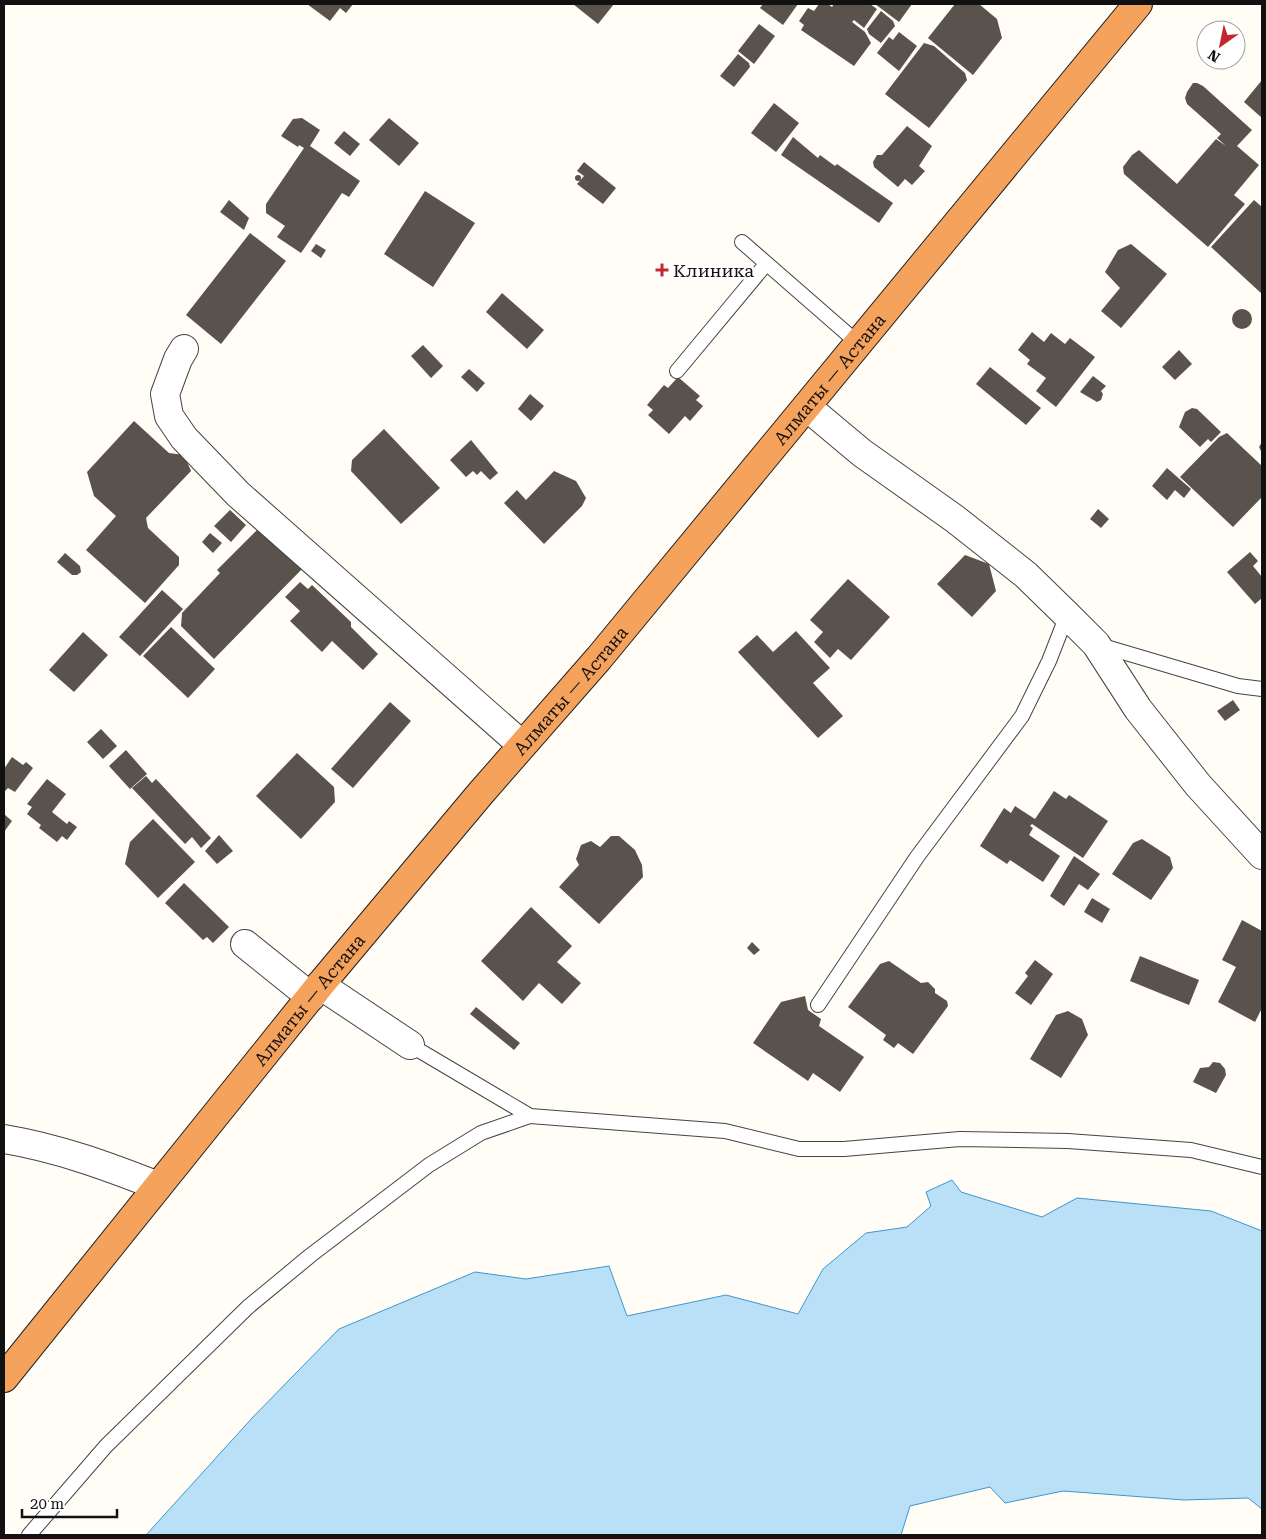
<svg xmlns="http://www.w3.org/2000/svg" width="1266" height="1539" font-family="'Roboto Serif',serif">
<style>
.water{fill:#b9e0f7;stroke:#3f96cf}
.building{fill:#5a524d}
.lines{fill:none;stroke-linecap:round;stroke-linejoin:round}
.lane-casing{stroke:#444;stroke-width:16}
.street-casing{stroke:#444;stroke-width:30}
.highway-casing{stroke:#222;stroke-width:30}
.lane{stroke:#fff;stroke-width:14}
.street{stroke:#fff;stroke-width:28}
.highway{stroke:#f5a25d;stroke-width:28}
.poi-dot{fill:#c4262e;stroke:#fff;stroke-width:2}
.labels{text-anchor:middle;dominant-baseline:central;stroke-width:5;stroke-linejoin:round;paint-order:stroke}
.poi-label{font-size:18px;fill:#111;stroke:#fff;text-anchor:start}
.street-label{font-size:18px;fill:#111;stroke:#fff}
</style>
<rect width="100%" height="100%" fill="#fffdf5"/>
<path class="water" d="M952 1180 961 1192 1042 1217 1077 1198 1211 1211 1262 1231V1509L1248 1498 1184 1500 1063 1491 1005 1503 990 1487 910 1506 901 1535H146L253 1417 339 1329 475 1272 526 1279 609 1266 627 1316 726 1295 798 1314 823 1269 866 1233 907 1227 931 1206 926 1192Z"/>
<path class="building" d="M307 4H353L346 13 340 8 330 21Z
M573 4H614L598 24Z
M763 4H798L783 25 760 8Z
M819 4H828L832 7 834 4H870L877 9 864 28 854 20 852 22 865 32 871 43 854 66 801 30 804 25 799 21 808 8 814 11Z
M875 4H912L899 22Z
M955 4H979L997 19 1002 38 973 75 928 38Z
M881 11 893 21 895 26 881 43 869 34 867 29Z
M759 24 775 36 754 64 738 51Z
M899 32 917 46 899 71 877 53 889 37 893 40Z
M924 43 934 46 965 73 967 80 929 128 885 94Z
M738 54 749 63 750 67 734 87 720 76Z
M1262 80V118L1244 102Z
M1193 83H1197L1203 86 1252 130 1237 146 1259 165 1234 195 1245 204 1208 247 1124 174 1123 167 1132 155 1139 150 1177 184 1216 139 1226 146 1217 138 1221 134 1187 104 1185 98 1187 92Z
M774 103 799 123 776 152 751 133Z
M302 118 320 130 310 146 360 181 349 197 342 193 301 253 277 237 285 226 266 213V204L304 148 299 145 298 147 281 136 293 119Z
M389 118 419 143 399 166 369 140Z
M907 126 932 146 919 166 925 171 912 185 905 179 898 187 874 167 873 162 877 155H882Z
M344 131 360 144 350 156 334 143Z
M793 137 818 158 820 155 835 166 837 164 893 203 879 223 781 155Z
M584 162 616 188 603 204 577 184 584 176 577 171Z
M575 178a3 3 0 1 1 6 0a3 3 0 1 1-6 0Z
M425 191 475 223 433 287 384 254Z
M229 200 249 218 244 230 220 212Z
M1254 200 1262 207V294L1211 247Z
M250 233 286 261 221 344 186 315Z
M316 244 326 250 321 258 311 251Z
M1131 244 1167 274 1121 328 1101 311 1120 288 1105 272 1118 250Z
M502 293 544 330 527 349 486 312Z
M1232 319a10 10 0 1 1 20 0a10 10 0 1 1-20 0Z
M1032 332 1044 342 1051 333 1065 344 1070 338 1095 357 1056 407 1036 391 1046 378 1027 364 1030 360 1018 350Z
M423 345 443 366 431 378 411 356Z
M1179 350 1192 364 1175 380 1162 367Z
M990 367 1041 408 1026 425 976 384Z
M469 369 485 383 477 392 461 377Z
M1093 376 1106 386 1101 391 1103 394 1101 400 1097 402 1080 392Z
M678 377 700 396 696 400 703 406 690 421 685 416 669 434 648 415 653 410 647 405 664 385 668 388Z
M530 394 544 406 531 421 518 409Z
M1192 408 1197 409 1221 432 1211 442 1208 439 1200 447 1179 427 1185 412Z
M134 421 169 453 184 455 191 471 146 518 148 528 179 557V565L145 603 86 550 116 516 94 496 87 472Z
M384 429 440 488 401 524 351 471 352 460Z
M1227 433 1262 466V497L1233 527 1180 477 1219 437Z
M471 440 498 473 490 480 481 471 477 475 473 471 466 477 450 460Z
M1262 442V453L1259 447Z
M1167 468 1191 489 1184 498 1175 490 1167 500 1152 486Z
M554 471 576 481 586 498 582 506 544 544 504 503 517 490 526 500Z
M1098 509 1109 519 1101 528 1090 519Z
M230 510 246 525 231 542 214 526Z
M261 526 302 564V569L214 659 181 626 182 613 220 573 217 570Z
M210 533 222 543 213 553 202 542Z
M1250 552 1258 561 1253 566 1262 577V598L1255 604 1227 572Z
M65 553 80 566 81 572 77 575H72L57 562Z
M965 555 989 564 996 591 972 617 937 584Z
M848 579 890 617 851 660 838 649 830 658 814 642 823 632 810 620Z
M300 582 308 589 312 585 351 622V627L378 654 363 670 332 641 322 652 290 621 300 611 285 597Z
M162 590 183 609 140 656 119 637Z
M171 627 215 669 188 698 143 656Z
M796 631 830 668 813 683 843 716 818 738 738 652 757 635 773 652Z
M83 632 108 655 74 692 49 670Z
M1233 700 1240 710 1225 721 1217 711Z
M390 702 411 721 353 788 331 769Z
M101 729 117 746 103 759 87 742Z
M126 750 147 774 130 789 109 766Z
M297 753 334 787 335 802 301 839 256 796Z
M12 757 23 765 26 762 33 768 15 792 8 788 5 791 4 790V769Z
M146 776 152 783 156 779 211 838 201 848 192 837 185 844 132 788Z
M47 779 66 794 52 812 67 824 69 821 77 827 67 840 62 836 57 842 39 828 41 825 27 814 32 807 27 804Z
M1054 791 1066 799 1069 795 1108 821 1083 858 1032 824 1030 826 1033 828 1029 835 1060 856 1043 882 1010 860 1007 864 980 846 1004 808 1011 813 1015 806 1035 819Z
M4 814 12 821 4 832Z
M153 819 195 862 158 898 125 864 130 842Z
M219 835 233 851 217 864 205 851Z
M611 836H619L635 850 642 865 643 877 599 924 559 887 579 865 576 859 581 845 591 841 600 847Z
M1142 839 1170 857 1173 868 1151 900 1112 874 1133 843Z
M1074 856 1100 874 1088 890 1079 884 1064 906 1050 896Z
M184 883 229 927 213 943 207 937 203 940 165 903Z
M1092 898 1110 909 1102 923 1084 912Z
M531 907 572 946 557 962 581 983 562 1004 539 983 523 1001 481 961Z
M1242 920 1262 931V1008L1255 1022 1218 1002 1236 967 1222 960Z
M752 942 760 950 754 955 747 948Z
M1140 956 1199 980 1189 1005 1130 981Z
M1035 960 1053 974 1031 1005 1015 993 1028 976 1025 973Z
M889 961 921 983 928 982 935 989V993L947 1001 948 1006 913 1054 898 1043 894 1048 883 1040 886 1035 848 1007 880 964Z
M805 996 808 1010 821 1019 819 1026 864 1057 840 1092 813 1073 808 1081 753 1043 781 1002Z
M476 1007 520 1043 514 1050 470 1014Z
M1068 1011 1082 1019 1088 1035 1061 1078 1030 1059 1056 1015Z
M1213 1062 1220 1063 1225 1069 1226 1075 1216 1093 1193 1082 1200 1068 1209 1067Z"/>
<g class="lines">
<defs>
<path id="lane" d="M742 242 859 344
M677 371 766 264
M1099 645 1238 686 1262 689
M818 1005 917 857 1022 716 1049 661 1067 615
M410 1045 530 1116
M29 1535 106 1446 248 1307 311 1255 429 1165 481 1133 530 1116 725 1131 799 1149H844L960 1139 1068 1141 1191 1150 1262 1167"/>
<path id="street" d="M184 349 178 359 165 394 169 416 184 438 238 494 522 745
M807 407 862 453 955 519 1026 575 1067 615 1096 644 1138 709 1198 785 1262 855
M245 944 311 997
M320 985 410 1045
M4 1139C58 1148 107 1166 158 1186"/>
<g id="highway">
<path id="s1" d="M4 1378 320 985 480 794 599 658 1138 4"/>
</g>
</defs>
<use href="#lane" class="lane-casing"/>
<use href="#street" class="street-casing"/>
<use href="#highway" class="highway-casing"/>
<use href="#lane" class="lane"/>
<use href="#street" class="street"/>
<use href="#highway" class="highway"/>
</g>
<path class="poi-dot" d="M659.5 262.5h5v5h5v5h-5v5h-5v-5h-5v-5h5z"/>
<g class="labels">
<g class="poi-label">
<text x="673" y="270">Клиника</text>
</g>
<g class="street-label">
<text stroke="none"><textPath href="#s1" startOffset="1296">Алматы — Астана</textPath></text>
<text stroke="none"><textPath href="#s1" startOffset="891">Алматы — Астана</textPath></text>
<text stroke="none"><textPath href="#s1" startOffset="486">Алматы — Астана</textPath></text>
</g>
</g>
<rect width="1266" height="1539" fill="none" stroke="#111111" stroke-width="10"/>
<g transform="translate(1221 45) rotate(213)"><circle r="24" fill="#ffffff" stroke="#a0a0a0"/>
<path d="M0-4L9 19L0 12L-9 19Z" fill="#c4262e"/>
<text y="-8" font-size="14" font-weight="bold" text-anchor="middle" fill="#111111">N</text>
</g>
<path d="M22 1509v8h95v-8" fill="none" stroke="#111111" stroke-width="2.5"/>
<text x="30" y="1509" font-size="15" fill="#111111" stroke="#ffffff" stroke-width="4" paint-order="stroke">20 m</text>
</svg>
